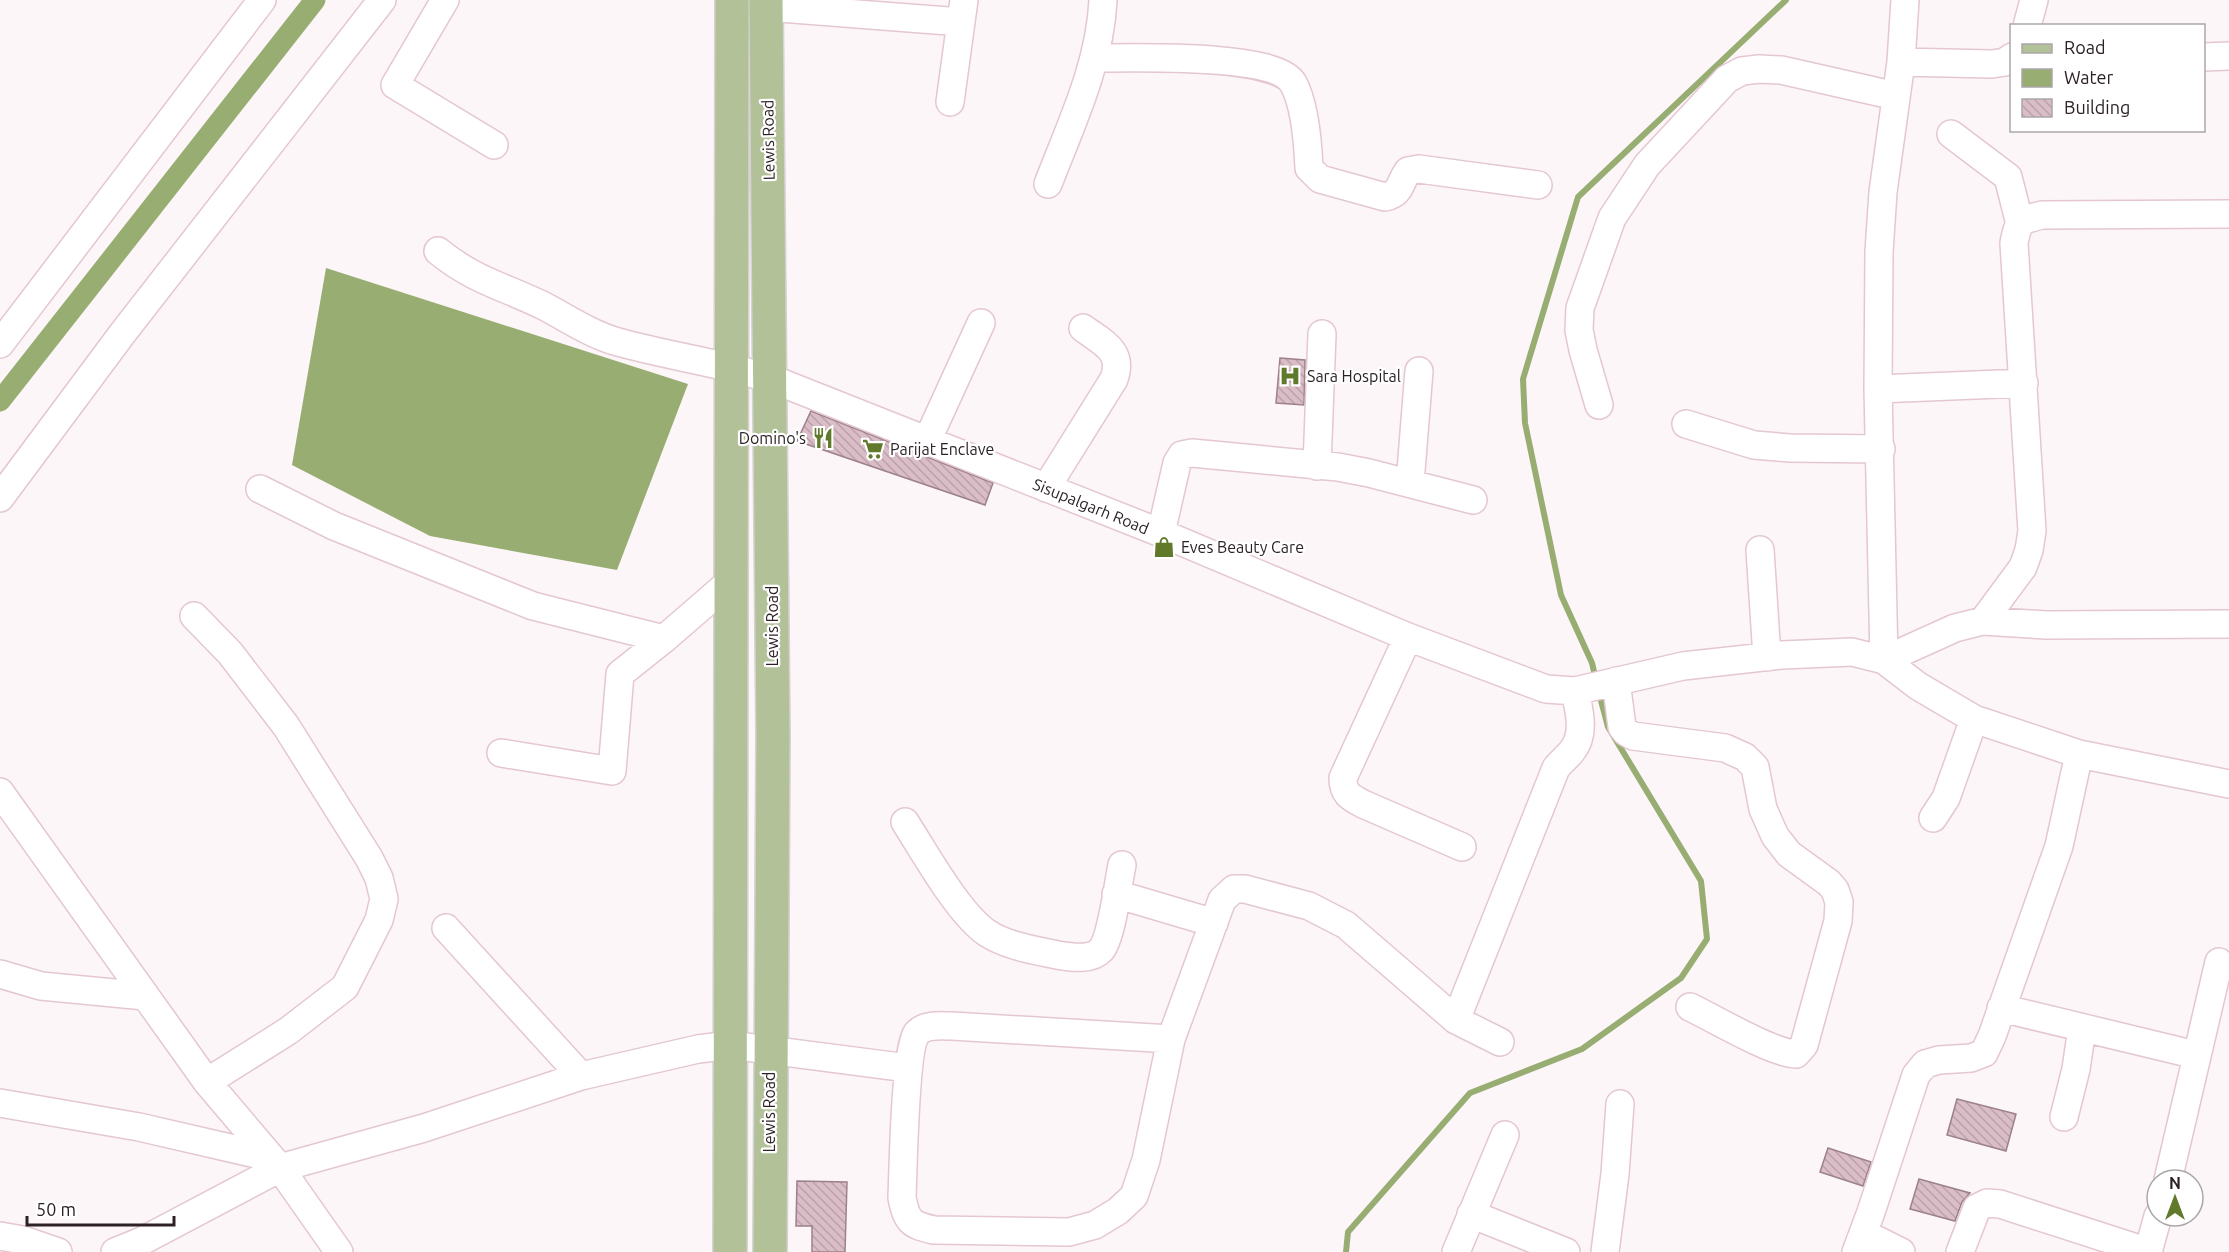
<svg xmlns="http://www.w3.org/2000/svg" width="2229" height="1252" font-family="Ubuntu,sans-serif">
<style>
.water{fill:#98ad72}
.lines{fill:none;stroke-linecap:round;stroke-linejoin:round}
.stream{stroke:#98ad72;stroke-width:6}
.canal{stroke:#98ad72;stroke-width:21}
.building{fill:url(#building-back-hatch);stroke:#9c818a;stroke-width:1.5}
.minor-casing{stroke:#e4c7d0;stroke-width:30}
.major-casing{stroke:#d5d3d3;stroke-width:36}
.minor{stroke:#fff;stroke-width:27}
.major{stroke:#b3c199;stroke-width:33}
.labels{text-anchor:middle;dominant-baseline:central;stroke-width:4.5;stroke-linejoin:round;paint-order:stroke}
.street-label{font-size:16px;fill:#2c2225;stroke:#fff}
.poi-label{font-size:16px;fill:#2c2225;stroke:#fff;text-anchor:start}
</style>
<defs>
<pattern id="building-back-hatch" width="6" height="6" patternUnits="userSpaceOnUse" patternTransform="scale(1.5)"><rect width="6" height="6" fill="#dabdc6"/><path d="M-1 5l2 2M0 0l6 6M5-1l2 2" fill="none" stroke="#bba2aa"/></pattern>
</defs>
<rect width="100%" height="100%" fill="#fcf6f8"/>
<path class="water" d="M326 268 688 384 617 570 430 536 292 465Z"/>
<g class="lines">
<path class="stream" d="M1596 680 1592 663 1561 595 1525 423 1523 379 1578 197 1786 0
M1346 1252 1348 1232 1470 1093 1582 1049 1681 978 1707 939 1701 881 1608 727 1599 693"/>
<path class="canal" d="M0 401 315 0"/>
</g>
<path class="building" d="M1280 358 1305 360 1304 405 1276 403Z
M811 411 993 483 985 505 797 441Z
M1957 1099 2016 1114 2006 1151 1947 1135Z
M1828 1148 1871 1162 1863 1186 1820 1172Z
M1919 1179 1970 1193 1962 1202 1955 1221 1910 1209Z
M797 1181 847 1182 845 1252H812V1226H796Z"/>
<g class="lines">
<defs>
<path id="minor" d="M445 0 395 85 494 145
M767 7 961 22
M2027 26 2034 0
M2204 57 2229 56
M1096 58C1131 58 1275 53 1293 83 1305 104 1308 145 1309 168L1320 179 1385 197C1402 193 1399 183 1408 171L1419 169 1538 185
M1901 62 1992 64 2005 62 2012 57
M950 102 964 0
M1951 134 2008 177 2020 224
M1048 184C1071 124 1100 65 1103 0
M438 251C473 280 505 287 544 306 567 318 592 335 618 342 672 357 729 364 782 383L1161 533 1408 637 1546 689 1575 691 1683 666 1782 655 1852 652 1884 660 1918 686 1974 719 2079 754 2229 784
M0 344 262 0
M1878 389 2024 383
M1599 405 1583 350 1579 330 1580 308 1612 218 1647 165 1727 79 1742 71 1759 69 1781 70 1896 96
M1686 424 1754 445 1790 448 1881 449
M927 441 981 323
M1317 466 1322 334
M1410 483 1419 371
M1046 488 1114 379C1124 351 1103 343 1083 328
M260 489 334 526 533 606 664 639 732 580
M0 498 122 334 382 0
M1161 533 1177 463 1182 455 1192 453 1338 467 1369 473 1473 500
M1760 550 1767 657
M194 616 230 653 286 726 369 858 379 878 384 899 379 920 345 987 288 1031 207 1082
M1983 621 2023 567 2029 550 2032 531 2014 243C2018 221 2021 220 2042 215L2229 214
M1408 637 1343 778C1343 794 1350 797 1363 804L1462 847
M1884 660 1878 389 1879 252 1883 192 1901 62 1905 0
M1884 660 1955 628 1983 621 2046 625 2229 624
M1616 681 1622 727 1626 732 1633 736 1725 748 1745 757 1755 767 1763 809 1775 836 1789 854 1829 883 1835 890 1839 902 1838 921 1804 1045 1796 1054C1772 1053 1715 1019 1690 1007
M501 753 612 771 620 674 664 639
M0 792 207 1082 280 1168 339 1252
M1933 818 1946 798 1974 719
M905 822C925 853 958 913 987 933 1007 946 1034 950 1057 955 1070 957 1091 961 1101 950 1112 937 1118 883 1122 865
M1116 894 1214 923
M446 928 581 1076
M0 974 41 986 145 996
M2001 1008 2196 1055
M1456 1020 1556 768C1561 762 1567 757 1572 751 1586 734 1579 710 1575 691
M1171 1039 952 1026C941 1026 925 1024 917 1033 905 1048 903 1172 902 1198 907 1222 911 1225 934 1230L1069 1232 1095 1225 1118 1211 1134 1196 1146 1160 1171 1039 1222 900 1234 889H1245L1309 906 1346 925 1456 1020 1500 1042
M0 1103 139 1127 269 1157
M2064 1117 2076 1069 2082 1028
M2168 1180 2219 962
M1471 1214 1566 1252
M1863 1233 1901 1252
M0 1236 23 1240 58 1252
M115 1252 142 1241 280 1168 424 1128 581 1076 698 1049 731 1045 908 1068
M1456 1252 1505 1135
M1605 1252 1615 1174 1620 1104
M1856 1252 1871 1212 1916 1075 1925 1064 1939 1060 1971 1058 1984 1053 1992 1036 2059 846 2079 754
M1960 1252 1977 1208 1987 1203 2000 1204 2149 1252
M2148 1252 2158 1216"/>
<path id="major" d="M766 0 773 736 770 1252
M730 1252 732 0"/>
</defs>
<use href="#minor" class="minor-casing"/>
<use href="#major" class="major-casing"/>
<use href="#minor" class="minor"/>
<use href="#major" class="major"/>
</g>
<defs>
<symbol id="hospital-bare" viewBox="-9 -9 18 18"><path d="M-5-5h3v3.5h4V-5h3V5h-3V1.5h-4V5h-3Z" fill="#60792b" stroke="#fff" stroke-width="2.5" paint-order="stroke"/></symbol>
<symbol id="restaurant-bare" viewBox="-9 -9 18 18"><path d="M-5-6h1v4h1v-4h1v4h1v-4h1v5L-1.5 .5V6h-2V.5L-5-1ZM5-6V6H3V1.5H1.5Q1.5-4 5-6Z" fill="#60792b" stroke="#fff" stroke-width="2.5" paint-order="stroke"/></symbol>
<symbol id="supermarket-bare" viewBox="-9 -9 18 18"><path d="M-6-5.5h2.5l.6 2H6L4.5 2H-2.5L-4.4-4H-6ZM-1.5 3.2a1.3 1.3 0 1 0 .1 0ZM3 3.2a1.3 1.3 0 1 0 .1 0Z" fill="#60792b" stroke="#fff" stroke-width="2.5" paint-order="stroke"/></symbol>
<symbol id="shop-bare" viewBox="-9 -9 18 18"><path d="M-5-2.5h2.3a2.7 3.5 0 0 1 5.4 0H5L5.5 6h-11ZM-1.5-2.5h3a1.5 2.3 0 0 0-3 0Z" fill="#60792b" stroke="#fff" stroke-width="2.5" paint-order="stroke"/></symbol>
</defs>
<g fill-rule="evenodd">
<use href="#hospital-bare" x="1275" y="361" width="30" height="30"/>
<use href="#restaurant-bare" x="808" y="423" width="30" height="30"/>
<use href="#supermarket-bare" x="858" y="434" width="30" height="30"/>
<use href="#shop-bare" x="1149" y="532" width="30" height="30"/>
</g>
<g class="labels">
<g class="street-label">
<text transform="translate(768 140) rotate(-91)">Lewis Road</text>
<text transform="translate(1091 506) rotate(22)">Sisupalgarh Road</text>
<text transform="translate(772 626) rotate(-90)">Lewis Road</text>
<text transform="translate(769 1112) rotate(-90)">Lewis Road</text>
</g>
<g class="poi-label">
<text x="1307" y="376">Sara Hospital</text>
<text x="806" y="438" text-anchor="end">Domino's</text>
<text x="890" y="449">Parijat Enclave</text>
<text x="1181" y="547">Eves Beauty Care</text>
</g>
</g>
<rect x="2010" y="24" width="195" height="108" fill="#ffffff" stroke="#aba7a8" stroke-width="1.5"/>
<rect x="2022" y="44" width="30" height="9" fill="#b3c199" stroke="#aba7a8" stroke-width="1.5"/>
<text x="2064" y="54" font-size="18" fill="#2c2225">Road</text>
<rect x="2022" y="69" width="30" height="18" fill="#98ad72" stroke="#aba7a8" stroke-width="1.5"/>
<text x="2064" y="84" font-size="18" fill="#2c2225">Water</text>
<rect x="2022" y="99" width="30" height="18" fill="url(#building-back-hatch)" stroke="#aba7a8" stroke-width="1.5"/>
<text x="2064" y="114" font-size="18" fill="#2c2225">Building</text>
<g transform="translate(2175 1198)"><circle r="28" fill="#ffffff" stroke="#aba7a8" stroke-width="1.5"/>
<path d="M0-4.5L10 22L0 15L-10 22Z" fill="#60792b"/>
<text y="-9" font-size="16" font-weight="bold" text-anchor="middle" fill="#2c2225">N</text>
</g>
<path d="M27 1216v9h147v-9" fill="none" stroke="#2c2225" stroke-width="3"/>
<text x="36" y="1216" font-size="18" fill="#2c2225" stroke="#ffffff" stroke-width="4.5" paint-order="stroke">50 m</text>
</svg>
